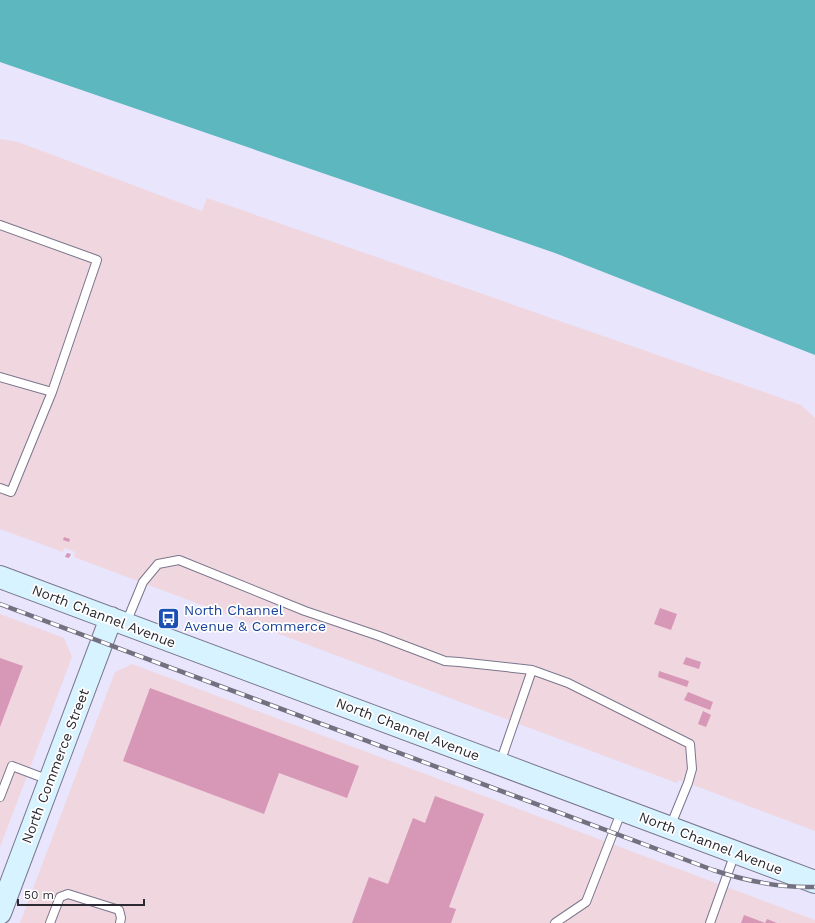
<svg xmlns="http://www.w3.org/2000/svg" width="815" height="923" font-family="'Work Sans',sans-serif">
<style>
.industrial{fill:#f0d6de}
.water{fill:#5cb7be}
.building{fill:#d797b7}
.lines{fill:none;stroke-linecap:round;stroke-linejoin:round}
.lane-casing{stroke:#7a768c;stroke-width:10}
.secondary-casing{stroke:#7a768c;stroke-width:24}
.lane{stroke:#fff;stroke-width:8}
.secondary{stroke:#d7f3ff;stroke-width:22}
.rail-casing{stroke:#737180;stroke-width:4.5}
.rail{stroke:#fff;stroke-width:3;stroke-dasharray:9;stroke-linecap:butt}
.labels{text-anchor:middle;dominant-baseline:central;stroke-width:3.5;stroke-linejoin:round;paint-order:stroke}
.transit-label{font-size:14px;fill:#164399;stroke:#fff;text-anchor:start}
.street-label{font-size:14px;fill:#2b2a33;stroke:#fff}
</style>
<rect width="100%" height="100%" fill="#e8e5fd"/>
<path class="industrial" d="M0 139 18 142 202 211 207 198 801 405 815 418V831L688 783 679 780 677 783 74 557 75 552 64 548 63 552 0 529Z
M0 614 64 638 72 657 0 847Z
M132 664 815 920V923H20L115 672Z"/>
<path class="water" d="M0 0H815V355L555 253 0 62Z"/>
<path class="building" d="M64 537 70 539 69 542 63 540Z
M67 553 71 554 69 558 65 557Z
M660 608 677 614 671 630 654 624Z
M686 657 701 662 699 669 683 664Z
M0 658 23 666 0 727Z
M659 671 689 681 687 687 658 677Z
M150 688 359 766 347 798 279 773 264 814 123 761Z
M688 692 713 702 710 710 684 700Z
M703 711 711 715 706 727 698 724Z
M435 796 484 814 449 907 456 909 451 923H352L369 877 388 884 413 818 425 823Z
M744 915 765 923H741Z
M767 919 777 923H765Z"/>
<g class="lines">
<defs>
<path id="lane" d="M0 225 97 260 52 392
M0 377 52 392 11 492 0 488
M126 623 143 582 158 564 179 560 305 611 379 636 445 661 459 662 532 670 500 763
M532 670 568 683 690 744 692 769 688 783 670 827
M0 797 12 766 49 780
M50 923 60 897 68 894 119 910 121 918 120 923
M555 923 586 902 622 810
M710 923 735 853"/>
<path id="secondary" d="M0 577 815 882
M0 913 111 618"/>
</defs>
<use href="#lane" class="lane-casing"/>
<use href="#secondary" class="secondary-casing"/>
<use href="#lane" class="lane"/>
<use href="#secondary" class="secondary"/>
<defs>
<path id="rail" d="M0 604 713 870C746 881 781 888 815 887"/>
</defs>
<use href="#rail" class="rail-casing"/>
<use href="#rail" class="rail"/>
</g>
<defs>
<symbol id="bus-square" viewBox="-11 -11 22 22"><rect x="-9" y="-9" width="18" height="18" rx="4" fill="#1a4fb4" stroke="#fff"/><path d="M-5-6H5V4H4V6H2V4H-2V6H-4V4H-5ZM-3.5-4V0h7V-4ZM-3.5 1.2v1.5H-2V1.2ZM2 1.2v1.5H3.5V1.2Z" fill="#fff"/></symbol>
</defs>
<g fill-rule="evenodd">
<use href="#bus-square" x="156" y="606" width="25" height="25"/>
</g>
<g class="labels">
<g class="transit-label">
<text x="184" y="610">North Channel<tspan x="184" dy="16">Avenue &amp; Commerce</tspan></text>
</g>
<g class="street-label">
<text transform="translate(104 616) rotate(21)">North Channel Avenue</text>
<text transform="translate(408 729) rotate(21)">North Channel Avenue</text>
<text transform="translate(55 766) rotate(-69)">North Commerce Street</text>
<text transform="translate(711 843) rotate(21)">North Channel Avenue</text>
</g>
</g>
<path d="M18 899v6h126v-6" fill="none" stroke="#2b2a33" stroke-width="2"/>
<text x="24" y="899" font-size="12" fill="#2b2a33" stroke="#ffffff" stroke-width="3" paint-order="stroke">50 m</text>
</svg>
